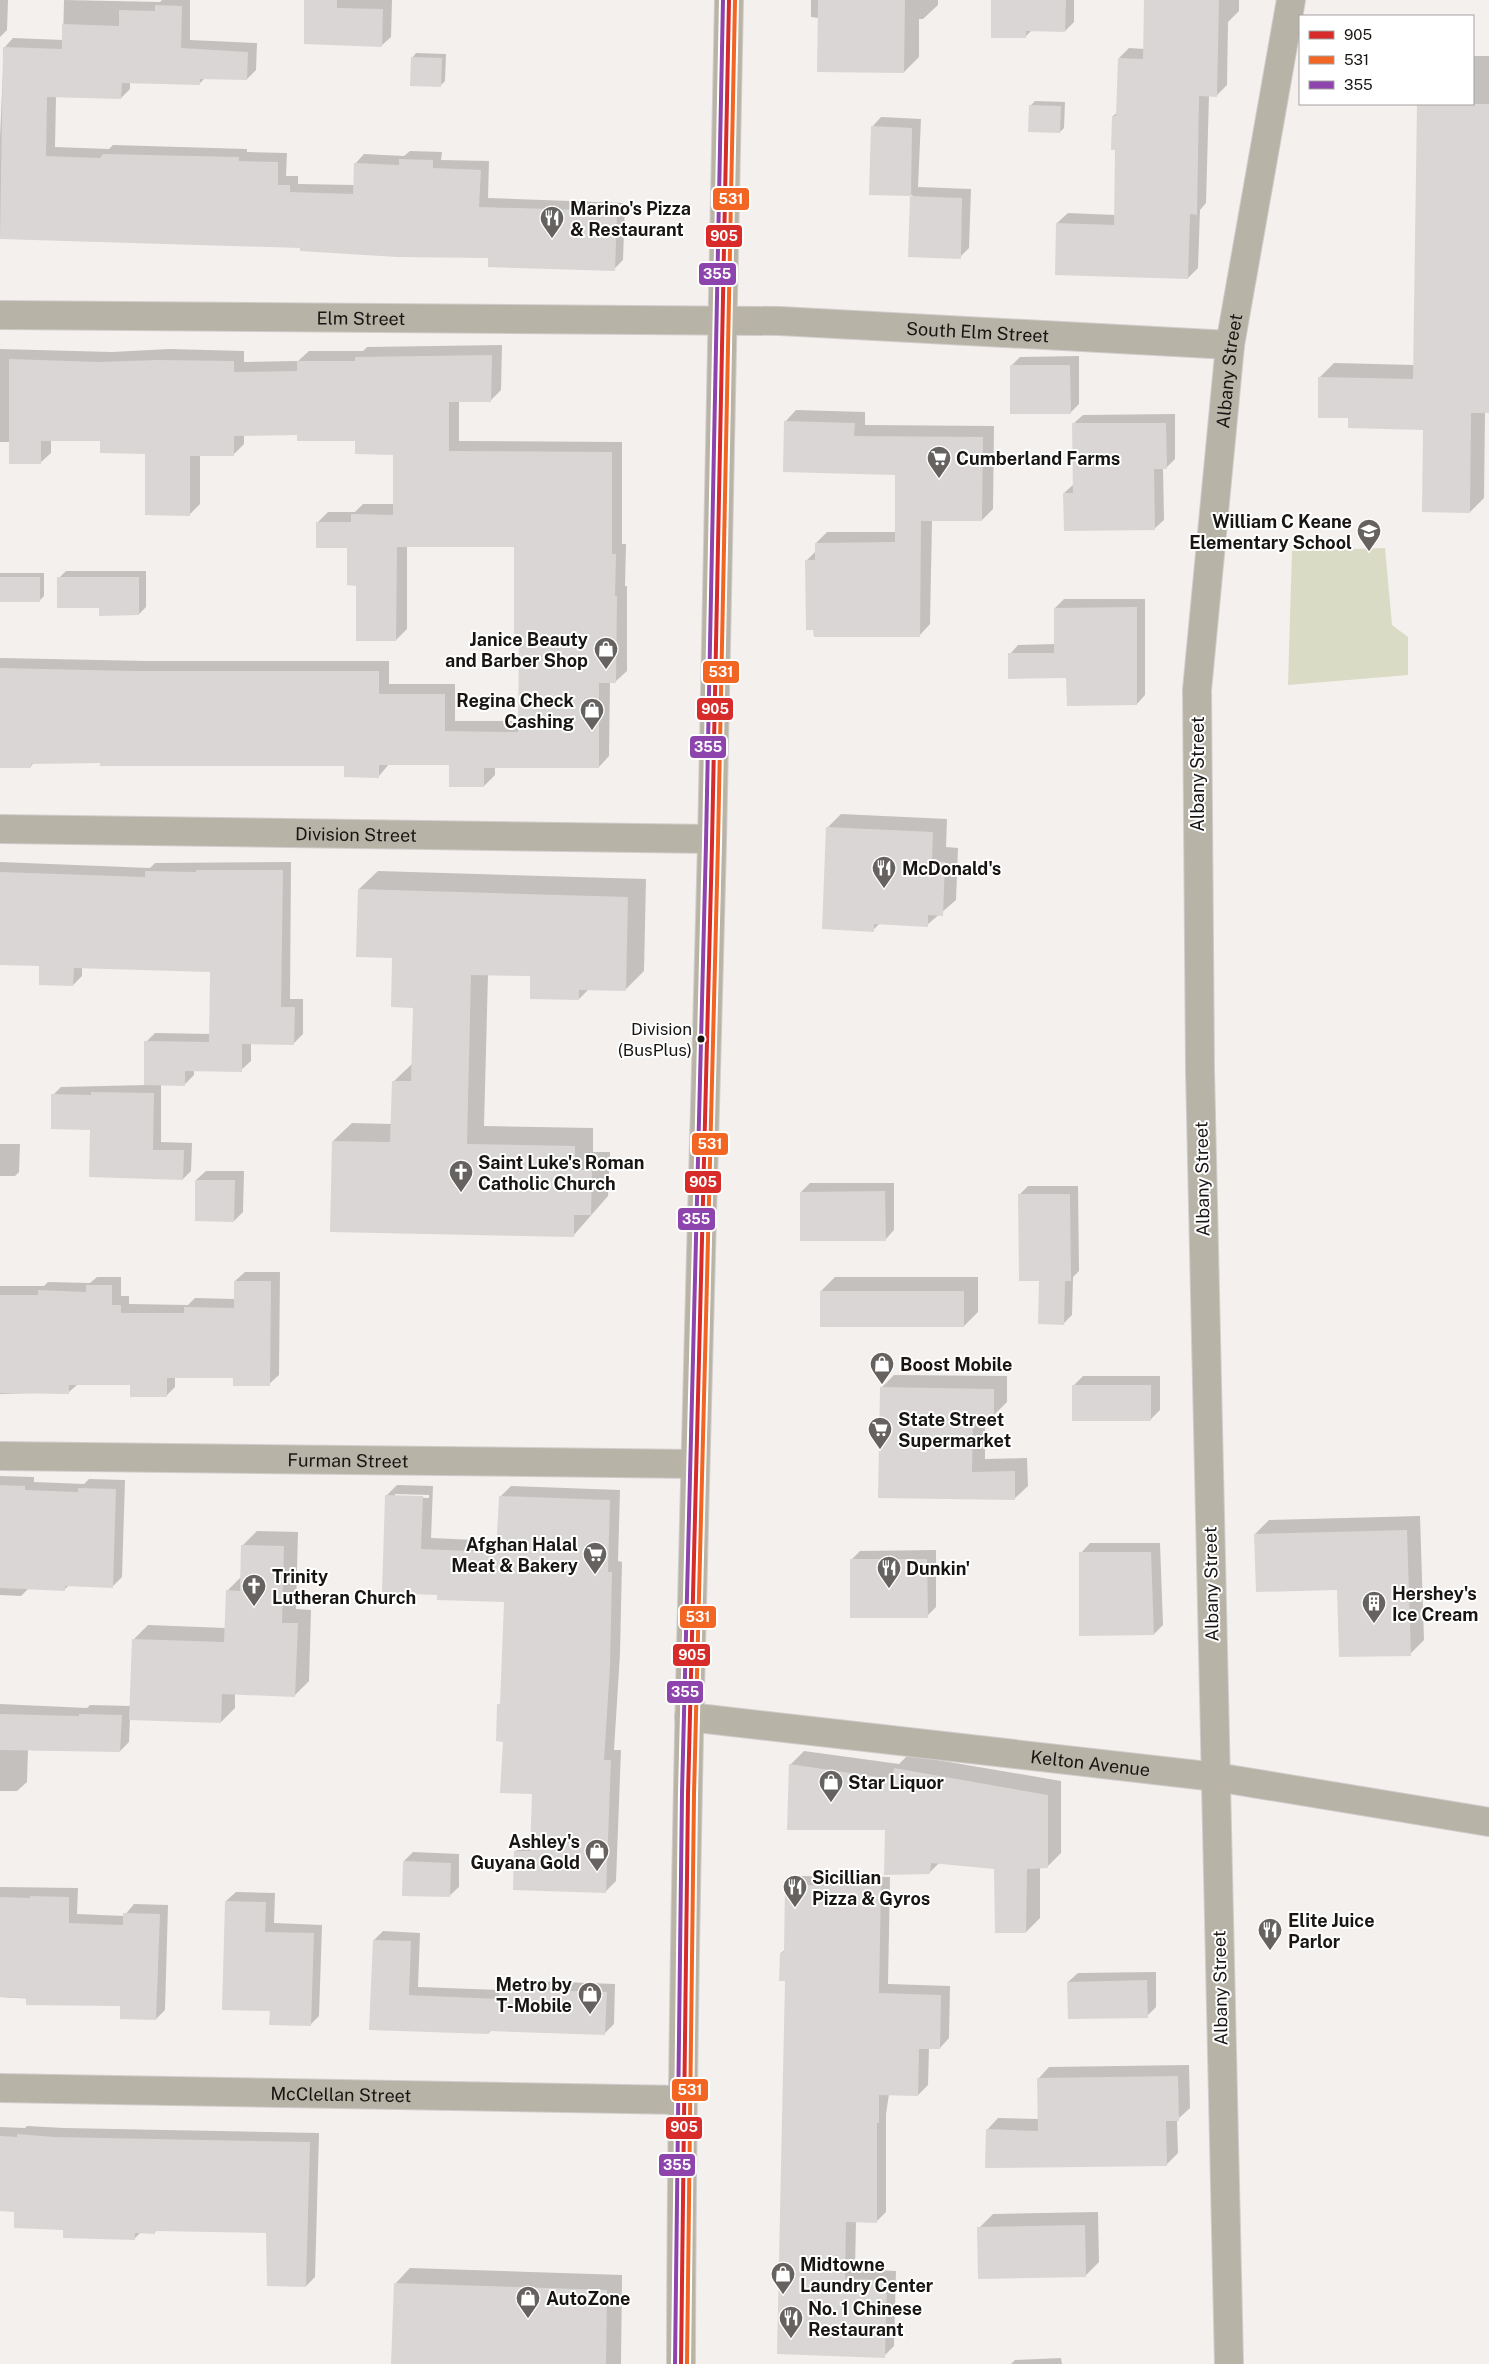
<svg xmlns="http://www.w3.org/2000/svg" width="1489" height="2364" font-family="'Public Sans',sans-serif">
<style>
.green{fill:#d9dbc5}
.shadow{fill:#0003;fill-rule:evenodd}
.building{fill:#dad6d5}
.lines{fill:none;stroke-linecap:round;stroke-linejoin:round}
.minor-casing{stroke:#d0cdcc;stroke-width:30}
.tertiary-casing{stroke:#d0cdcc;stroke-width:30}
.primary-casing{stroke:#d0cdcc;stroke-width:30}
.minor{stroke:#b8b3a7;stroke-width:28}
.tertiary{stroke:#b8b3a7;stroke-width:28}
.primary{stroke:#bab4a7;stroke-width:28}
.bus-1-casing{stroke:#fff;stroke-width:8}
.bus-2-casing{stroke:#fff;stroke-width:8}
.bus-3-casing{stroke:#fff;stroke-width:8}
.bus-1{stroke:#d72c2a;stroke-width:4}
.bus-2{stroke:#f26522;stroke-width:4}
.bus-3{stroke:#8e44ad;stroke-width:4}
.bus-dot{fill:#181513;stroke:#fff;stroke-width:2}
.labels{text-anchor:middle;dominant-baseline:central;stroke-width:4;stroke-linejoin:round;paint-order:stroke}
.bus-label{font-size:17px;fill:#181513;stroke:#fff;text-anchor:end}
.poi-label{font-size:18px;font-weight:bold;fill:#181513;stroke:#fff;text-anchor:start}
.street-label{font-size:18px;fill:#181513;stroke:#fff}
.line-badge{stroke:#fff;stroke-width:2}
.badge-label{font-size:14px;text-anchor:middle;font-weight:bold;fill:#fff}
</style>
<rect width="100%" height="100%" fill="#f4f0ee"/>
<path class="green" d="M1385 548 1392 625 1408 637V675L1288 685 1292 551Z"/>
<path class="shadow" d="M0 0H8L7 30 0 37Z
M64 0 160 2 162 0H190V40L257 43 256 70 247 79 205 78 200 83 130 82V89L121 98 56 96 55 147 109 149 113 145 247 149V152L287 153 286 176H298V184L354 185 355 164 364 154 404 156 410 151 442 152 441 160 489 161 488 198 625 203 623 260 614 269 489 256 301 247 0 238V137L4 48 13 38 63 40Z
M306 0H392L391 37 381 46Z
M811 0H938V5L923 19H919V57L904 72 819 18 811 17Z
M992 0H1074V22L1065 31 1032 30 1025 37Z
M1146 0H1239V11L1228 22 1227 85 1216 96 1209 95 1206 203 1200 210 1198 268 1188 278 1057 223 1068 213 1115 215 1116 149 1113 116 1118 112 1119 58 1129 48 1145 49Z
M416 53 446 54 445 81 441 85 412 58Z
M1473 56H1489V412H1485L1484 498 1470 512 1424 429 1349 417 1320 377 1334 363 1415 365 1419 104H1473Z
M1035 101 1065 102 1064 128 1060 132 1030 106Z
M881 117 921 119 918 187 971 189 969 248 960 257 911 197 913 195 870 194 872 127Z
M502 345 501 390 490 401 459 400V441L622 442V544H626L625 586H627V671L616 681H610L609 756 599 767 495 766V775L484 786 451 764H389L379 776 345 765 101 762 34 763 30 767H0V658L147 661H389V684H455V721H519L520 632 516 546H407V629L396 640 357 584 349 547 318 522 328 512H355L363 504H394V454L357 440 299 434 244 435V444L233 455H200V504L189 515 146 453 102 440H51V453L40 463 10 442H0V349L112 352 169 349 244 351V362L298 361 309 351H363L367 347Z
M1079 356V404L1070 413 1011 366 1020 357Z
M796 410 865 412V425L994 426 993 509 982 520H932L930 624 919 636 807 560 816 551V543L827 532H896V474L785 422Z
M1175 414V459L1166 468H1163L1164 520 1154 529 1064 493 1074 484 1073 424 1083 415Z
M66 571H146V607L139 614 100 607 59 578Z
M0 573H44V596L39 601H0Z
M1064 599H1145V695L1137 704 1010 654 1018 645 1056 644 1055 608Z
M841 814 947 819 946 847 958 848 956 900 927 925 880 923 873 930 827 828Z
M0 862 150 868 155 863 291 862 290 999H303V1034L294 1043H251V1061L241 1070H194V1075L184 1085 161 1084V1142L192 1143 191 1171 183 1179 91 1128 53 1095 61 1087 146 1085V1042L155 1033 211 1034V970L82 967V976L73 985 41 965 0 964Z
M378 871 646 879 644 971 625 990 589 989 579 999 532 975 488 974 484 1126 593 1128V1152H610L608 1196 573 1236 333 1141 352 1123 392 1124 393 1082 413 1063 414 1007 393 957 359 889Z
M0 1144H20L19 1172 15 1176H0Z
M206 1171H244L243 1212 234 1221 196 1180Z
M810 1183H894V1230L885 1240 801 1192Z
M1028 1186H1078L1079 1271 1073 1277 1072 1315 1064 1323 1040 1280 1019 1195Z
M245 1272H280L279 1375 269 1384 234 1377 175 1376V1387L166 1396 132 1384H78L69 1392 0 1394V1286H44L48 1282 90 1283 97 1277H121V1296H129V1304L188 1305 195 1298 235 1299V1281Z
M835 1277H978V1312L964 1326 821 1291Z
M894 1375 1007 1376V1402L994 1415H985V1459L1027 1458 1028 1486 1014 1499 880 1497 881 1388Z
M1083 1376H1160V1410L1150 1420 1073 1386Z
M0 1476 34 1477V1482L84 1484 89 1479 125 1480 122 1577 113 1586 69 1585 64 1590 29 1588 21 1596 0 1595Z
M397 1485 433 1486 431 1538 498 1541 500 1497 511 1486 620 1490 618 1561 622 1562 620 1654 614 1750H621L616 1881 605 1892 516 1851 526 1841H532L533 1793 504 1740 499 1705 502 1702 505 1601 438 1594 386 1496ZM395 1494 429 1495V1498L395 1497Z
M1420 1516 1424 1640 1410 1654 1339 1588 1255 1534 1269 1520Z
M257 1531 298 1532 296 1609 311 1610 309 1681 295 1695 235 1693V1708L221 1722 130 1718 129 1742 120 1751 28 1750 27 1782 17 1791H0V1704L87 1708 90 1705 131 1706 134 1639 148 1625 226 1628 227 1591 242 1576 243 1545Z
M1090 1543H1160L1163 1625 1154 1634 1081 1553Z
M936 1550V1607L927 1616 851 1560 860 1551Z
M804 1751 899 1764 908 1755 1061 1781V1853L1047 1867H1040V1918L1026 1932 995 1868 939 1863 929 1873 886 1829 790 1765Z
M413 1852 459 1854V1887L449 1896 404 1861Z
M796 1876 890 1877 888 1984 950 1986 949 2038 940 2048H929L928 2085 918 2095 889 2094 886 2114V2212L876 2222 856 2221 855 2269 896 2271 894 2346 884 2356 778 2353 787 1980 781 1953 786 1949V1886Z
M0 1887 78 1888 77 1914 124 1916 134 1904 168 1905 165 2010 156 2019 121 2004 0 1997Z
M236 1892 275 1893 274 1923 322 1925 319 2016 310 2025 271 2010 226 1901Z
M383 1931 420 1933 418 1987 500 1990 509 1980 615 1984 614 2024 605 2033 492 2029 489 2033 370 2029 374 1940Z
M1156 1972V2007L1147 2016 1068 1982 1078 1973Z
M1189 2065 1190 2108 1177 2120 1178 2153 1166 2165 987 2130 998 2118 1039 2119 1038 2079 1049 2067Z
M27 2126 64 2128 319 2133 315 2277 306 2286 267 2232 158 2229 155 2232H141L135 2238 64 2228 16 2211 0 2210V2127L25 2128Z
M1098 2212 1099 2262 1085 2276 979 2228 993 2214Z
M410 2268 622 2275 621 2364H393L395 2284Z
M1061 2358 1062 2364H1011L1015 2360Z"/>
<path class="building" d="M304 0H337V8L383 9 382 47 304 44Z
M818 0H905L904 73 817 72Z
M991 0H1066L1065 32 1026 31V38H991Z
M1144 0H1219L1217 97 1199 96 1197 215 1190 214 1188 279 1055 275 1056 223 1114 225 1115 150H1111L1112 116H1116L1118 58 1143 59Z
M155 5 182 6 181 48 248 52 247 80 200 79V85L122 83 121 99 47 97 46 156 100 158 103 154 239 157V161L278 162V185H290V192L353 194 354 163 399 165V159L433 160V168L481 170 479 207 617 211 615 271 488 267V258L397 257 300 251V248L0 239 3 47 62 49V24L119 26V10L155 11Z
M411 57 442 58 441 87 410 86Z
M1417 104H1489V413H1471L1470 513 1422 512 1423 430 1348 428V418H1318V377L1413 379Z
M1029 105 1061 106 1060 133 1028 132Z
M871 126 912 128 911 196 869 195Z
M910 196 962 198 961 259 908 257Z
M492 355 491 402H449V451L612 452V554H616L615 596H617L616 683H599V768H484V787H449V765H379V778L344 777V766H100V763L31 764V768H0V668L135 671H379V694H445V731L518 732 519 634H514V547H397L396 641H356V586L347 585V548H316V522H351V514L393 515V455L355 454V441H297V435L234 436V456H190V516L145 515V454L100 453V441H41V464H9V359L100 362 157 360 234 361V372L297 371V361H355V357Z
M1010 365H1070L1071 414H1010Z
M784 421 855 423 854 436 983 437 982 521H921L920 637H814L813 630H806L805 560H815V543L895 542V475L783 472Z
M1072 423H1166L1167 469H1154L1155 530 1064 531 1063 493H1073Z
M0 577H40V602H0Z
M57 577H139V615L99 616V608H57Z
M1137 607V705L1067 706 1066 678 1008 679V653H1054V608Z
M826 827 933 832 932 861 945 862 943 916 928 915V927L874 924V932L822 929Z
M196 870H283L281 1007H295L294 1045 242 1044V1072L185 1071V1086L144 1085V1041L209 1042 210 972 74 968 73 986 39 985V966L0 965V872L145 877V871L196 872Z
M358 889 628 897 626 991 579 990V1000L530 999V976L471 975 467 1144 575 1146V1170H592L591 1215H574V1237L330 1232 332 1141 390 1142 392 1081H411L413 1008 391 1007 392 958 356 957Z
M91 1092 154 1093 153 1150H184L183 1180 89 1177 90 1130 51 1129V1094L91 1095Z
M195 1180H235L234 1222 195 1221Z
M885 1191 886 1241H800V1192Z
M1018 1194H1070L1071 1281H1065L1064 1325 1038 1324 1039 1281H1019Z
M234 1281H271L270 1386H233V1378H167V1397H130V1385H69V1394L0 1393V1295H38V1290L86 1292V1285H112V1305H121V1313H184V1307L234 1308Z
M820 1291H964V1327H820Z
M1072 1385H1151V1421H1072Z
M880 1387 994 1389V1416H973L972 1472 1015 1471V1500L878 1498Z
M0 1485 25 1486V1490L78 1492V1488L116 1489 113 1588 65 1586V1591L0 1588Z
M385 1495 423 1496 421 1549 496 1552 499 1496 610 1500 608 1572H612L610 1666 604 1760H611L606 1893 513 1890 514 1851H530L532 1794 500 1793 503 1742 496 1741 497 1704H500L504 1602 437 1600V1595L382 1593Z
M1407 1530 1411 1656 1339 1657 1337 1590 1256 1592 1254 1534Z
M241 1545 284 1546 282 1623H298L295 1697 222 1694 221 1723 129 1720 132 1639 224 1642 226 1590 240 1591Z
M1079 1552H1151L1154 1635 1079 1636Z
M850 1559H927L928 1618H850Z
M0 1714 79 1716V1714L122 1715 120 1752 0 1750Z
M789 1764 892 1779 894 1768 1048 1795V1868L1027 1869 1026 1933H995L994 1869 931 1863 930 1874 884 1875 885 1830H787Z
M403 1861 451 1863 450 1897 402 1896Z
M785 1885 881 1886 879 1993 941 1995 940 2049H919L918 2096 879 2095V2123H877V2223L846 2222 845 2279 887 2280 885 2358 777 2354 785 1981H779L780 1953 784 1952Z
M30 1896 69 1897V1923L123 1925V1913L160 1914 156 2020 120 2019V2006L26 2005V1998L0 1997V1897L30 1898Z
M225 1901 266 1902 265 1932 314 1933 311 2026 269 2025 270 2011 222 2010Z
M373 1940 411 1941 409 1995 499 1999V1989L607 1992 605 2035 489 2031V2034L369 2030Z
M1147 1980 1148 2018 1068 2019 1067 1982Z
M1178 2076 1179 2121H1166L1167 2166 985 2168 986 2129 1038 2131 1037 2078Z
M17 2134 54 2137 310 2142 306 2287 267 2286 266 2233 155 2231V2234L135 2233V2240L63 2238V2230L14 2228V2212L0 2211V2136L17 2137Z
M1085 2225 1086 2277 978 2279 977 2227Z
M394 2283 607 2290 606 2364H391Z"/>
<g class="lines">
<defs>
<g id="minor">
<path id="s1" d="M0 315 780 321 1230 345"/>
<path id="s2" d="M0 829 712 839"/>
<path id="s3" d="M0 1456 695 1464"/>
<path id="s4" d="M689 1717 1216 1777 1489 1822"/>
</g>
<g id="tertiary">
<path id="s5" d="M0 2088 682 2100"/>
<path id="s6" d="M1229 2364 1200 1070 1197 690 1230 345 1291 0"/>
</g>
<path id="primary" d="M681 2364C682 1857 699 1350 712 843 718 562 724 281 729 0"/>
</defs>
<use href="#minor" class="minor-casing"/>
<use href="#tertiary" class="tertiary-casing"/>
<use href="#primary" class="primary-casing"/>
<use href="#minor" class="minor"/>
<use href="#tertiary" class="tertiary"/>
<use href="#primary" class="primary"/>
<defs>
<path id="bus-1" d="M681 2364 688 1794 712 843 729 0"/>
<path id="bus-2" d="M687 2364 694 1794 718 843 735 0"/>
<path id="bus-3" d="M675 2364 682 1793 706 843 723 0"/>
</defs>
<use href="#bus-1" class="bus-1-casing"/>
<use href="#bus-2" class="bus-2-casing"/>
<use href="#bus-3" class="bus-3-casing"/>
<use href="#bus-1" class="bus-1"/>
<use href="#bus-2" class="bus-2"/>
<use href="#bus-3" class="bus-3"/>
</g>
<defs>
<symbol id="restaurant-pin" viewBox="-11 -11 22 30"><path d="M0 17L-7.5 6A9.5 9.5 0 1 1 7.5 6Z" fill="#656260" stroke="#fff"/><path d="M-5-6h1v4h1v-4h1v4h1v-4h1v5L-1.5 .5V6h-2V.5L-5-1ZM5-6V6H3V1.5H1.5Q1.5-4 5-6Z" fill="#fff"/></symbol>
<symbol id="supermarket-pin" viewBox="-11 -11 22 30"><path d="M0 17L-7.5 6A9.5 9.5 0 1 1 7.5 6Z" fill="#656260" stroke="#fff"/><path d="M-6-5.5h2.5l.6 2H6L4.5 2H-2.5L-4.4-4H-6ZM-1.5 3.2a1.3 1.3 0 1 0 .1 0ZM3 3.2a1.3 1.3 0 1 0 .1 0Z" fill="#fff"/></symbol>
<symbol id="school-pin" viewBox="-11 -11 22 30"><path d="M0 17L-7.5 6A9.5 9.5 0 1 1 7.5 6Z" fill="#656260" stroke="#fff"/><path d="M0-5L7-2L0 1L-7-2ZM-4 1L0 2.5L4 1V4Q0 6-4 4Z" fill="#fff"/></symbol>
<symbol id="shop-pin" viewBox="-11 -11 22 30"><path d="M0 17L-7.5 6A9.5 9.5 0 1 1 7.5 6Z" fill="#656260" stroke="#fff"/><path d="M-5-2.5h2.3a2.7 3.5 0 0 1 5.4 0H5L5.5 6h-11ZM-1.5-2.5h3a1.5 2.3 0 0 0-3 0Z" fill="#fff"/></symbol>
<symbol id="church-pin" viewBox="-11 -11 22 30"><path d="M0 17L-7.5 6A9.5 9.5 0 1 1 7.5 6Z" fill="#656260" stroke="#fff"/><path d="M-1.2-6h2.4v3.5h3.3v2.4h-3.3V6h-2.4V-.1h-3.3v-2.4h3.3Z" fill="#fff"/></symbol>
<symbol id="building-pin" viewBox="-11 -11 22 30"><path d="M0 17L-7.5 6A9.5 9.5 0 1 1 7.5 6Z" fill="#656260" stroke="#fff"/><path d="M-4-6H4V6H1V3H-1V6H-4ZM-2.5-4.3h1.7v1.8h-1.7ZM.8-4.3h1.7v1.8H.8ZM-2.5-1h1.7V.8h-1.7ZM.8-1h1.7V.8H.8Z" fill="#fff"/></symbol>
</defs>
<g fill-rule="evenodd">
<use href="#restaurant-pin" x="538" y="204" width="28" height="38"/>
<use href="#supermarket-pin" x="925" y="444" width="28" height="38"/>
<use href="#school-pin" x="1355" y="517" width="28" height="38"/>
<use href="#shop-pin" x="592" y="635" width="28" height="38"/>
<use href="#shop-pin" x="578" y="696" width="28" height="38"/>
<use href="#restaurant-pin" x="870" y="854" width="28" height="38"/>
<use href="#church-pin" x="447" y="1158" width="28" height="38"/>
<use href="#shop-pin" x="868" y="1350" width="28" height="38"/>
<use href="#supermarket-pin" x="866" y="1415" width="28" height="38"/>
<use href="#supermarket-pin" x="581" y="1540" width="28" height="38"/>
<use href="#restaurant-pin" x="875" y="1554" width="28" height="38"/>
<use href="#church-pin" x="240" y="1572" width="28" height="38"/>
<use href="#building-pin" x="1360" y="1589" width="28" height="38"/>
<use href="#shop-pin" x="817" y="1768" width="28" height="38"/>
<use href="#shop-pin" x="583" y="1837" width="28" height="38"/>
<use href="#restaurant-pin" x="781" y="1873" width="28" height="38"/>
<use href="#restaurant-pin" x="1256" y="1916" width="28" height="38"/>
<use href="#shop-pin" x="576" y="1980" width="28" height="38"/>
<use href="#shop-pin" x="769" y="2260" width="28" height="38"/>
<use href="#shop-pin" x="514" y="2284" width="28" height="38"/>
<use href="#restaurant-pin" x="777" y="2304" width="28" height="38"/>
</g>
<circle class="bus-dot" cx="701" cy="1039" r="4.5"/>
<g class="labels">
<g class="bus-label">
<text x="692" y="1029">Division<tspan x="692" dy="21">(BusPlus)</tspan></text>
</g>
<g class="poi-label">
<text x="570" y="208">Marino's Pizza<tspan x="570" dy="21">&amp; Restaurant</tspan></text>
<text x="956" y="458">Cumberland Farms</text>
<text x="1352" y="521" text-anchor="end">William C Keane<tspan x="1352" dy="21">Elementary School</tspan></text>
<text x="588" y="639" text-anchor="end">Janice Beauty<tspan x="588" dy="21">and Barber Shop</tspan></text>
<text x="574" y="700" text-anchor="end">Regina Check<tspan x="574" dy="21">Cashing</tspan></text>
<text x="902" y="868">McDonald's</text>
<text x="478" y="1162">Saint Luke's Roman<tspan x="478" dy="21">Catholic Church</tspan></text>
<text x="900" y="1364">Boost Mobile</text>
<text x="898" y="1419">State Street<tspan x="898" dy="21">Supermarket</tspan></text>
<text x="578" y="1544" text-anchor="end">Afghan Halal<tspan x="578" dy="21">Meat &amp; Bakery</tspan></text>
<text x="906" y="1568">Dunkin'</text>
<text x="272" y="1576">Trinity<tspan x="272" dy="21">Lutheran Church</tspan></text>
<text x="1392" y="1593">Hershey's<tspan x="1392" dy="21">Ice Cream</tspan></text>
<text x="848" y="1782">Star Liquor</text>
<text x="580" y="1841" text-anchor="end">Ashley's<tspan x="580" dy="21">Guyana Gold</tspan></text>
<text x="812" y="1877">Sicillian<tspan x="812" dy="21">Pizza &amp; Gyros</tspan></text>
<text x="1288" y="1920">Elite Juice<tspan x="1288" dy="21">Parlor</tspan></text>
<text x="572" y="1984" text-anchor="end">Metro by<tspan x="572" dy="21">T-Mobile</tspan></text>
<text x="800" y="2264">Midtowne<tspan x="800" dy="21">Laundry Center</tspan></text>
<text x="546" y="2298">AutoZone</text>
<text x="808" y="2308">No. 1 Chinese<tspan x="808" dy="21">Restaurant</tspan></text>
</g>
<g class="street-label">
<text stroke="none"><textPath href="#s1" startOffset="361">Elm Street</textPath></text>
<text stroke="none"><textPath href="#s1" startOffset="978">South Elm Street</textPath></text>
<text stroke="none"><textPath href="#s6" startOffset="1995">Albany Street</textPath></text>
<text transform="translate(1197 774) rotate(-90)">Albany Street</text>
<text stroke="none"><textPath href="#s2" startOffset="356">Division Street</textPath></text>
<text transform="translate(1202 1179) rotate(-91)">Albany Street</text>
<text stroke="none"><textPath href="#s3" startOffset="348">Furman Street</textPath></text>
<text transform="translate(1211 1584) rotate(-91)">Albany Street</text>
<text stroke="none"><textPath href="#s4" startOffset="404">Kelton Avenue</textPath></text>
<text transform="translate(1220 1988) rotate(-91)">Albany Street</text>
<text stroke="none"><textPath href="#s5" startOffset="341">McClellan Street</textPath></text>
</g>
</g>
<g class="line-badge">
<rect x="712" y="187" width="38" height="24" rx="5" fill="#f26522"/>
<rect x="705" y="224" width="38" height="24" rx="5" fill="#d72c2a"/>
<rect x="698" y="262" width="39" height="24" rx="5" fill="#8e44ad"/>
<rect x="702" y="660" width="38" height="24" rx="5" fill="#f26522"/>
<rect x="696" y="697" width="38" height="24" rx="5" fill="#d72c2a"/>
<rect x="689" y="735" width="38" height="24" rx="5" fill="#8e44ad"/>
<rect x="691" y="1132" width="38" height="24" rx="5" fill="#f26522"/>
<rect x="684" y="1170" width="38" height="24" rx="5" fill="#d72c2a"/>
<rect x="677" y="1207" width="39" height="24" rx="5" fill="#8e44ad"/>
<rect x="679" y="1605" width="38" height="24" rx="5" fill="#f26522"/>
<rect x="672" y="1643" width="39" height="24" rx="5" fill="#d72c2a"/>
<rect x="666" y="1680" width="38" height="24" rx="5" fill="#8e44ad"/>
<rect x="671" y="2078" width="38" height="24" rx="5" fill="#f26522"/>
<rect x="665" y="2116" width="38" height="24" rx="5" fill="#d72c2a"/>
<rect x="658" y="2153" width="38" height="24" rx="5" fill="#8e44ad"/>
</g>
<g class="badge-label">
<text x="731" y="204">531</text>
<text x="724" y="241">905</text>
<text x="717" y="279">355</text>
<text x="721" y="677">531</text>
<text x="715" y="714">905</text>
<text x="708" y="752">355</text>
<text x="710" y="1149">531</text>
<text x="703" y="1187">905</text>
<text x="696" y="1224">355</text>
<text x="698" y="1622">531</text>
<text x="692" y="1660">905</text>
<text x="685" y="1697">355</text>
<text x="690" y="2095">531</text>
<text x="684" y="2132">905</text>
<text x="677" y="2170">355</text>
</g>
<rect x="1299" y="15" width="175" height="90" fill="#ffffff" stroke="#a3a1a1"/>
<rect x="1309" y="31" width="25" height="8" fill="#d72c2a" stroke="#a3a1a1"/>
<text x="1344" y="40" font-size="15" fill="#181513">905</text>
<rect x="1309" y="56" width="25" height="8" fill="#f26522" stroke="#a3a1a1"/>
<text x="1344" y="65" font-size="15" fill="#181513">531</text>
<rect x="1309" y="81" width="25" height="8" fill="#8e44ad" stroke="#a3a1a1"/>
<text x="1344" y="90" font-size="15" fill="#181513">355</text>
</svg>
